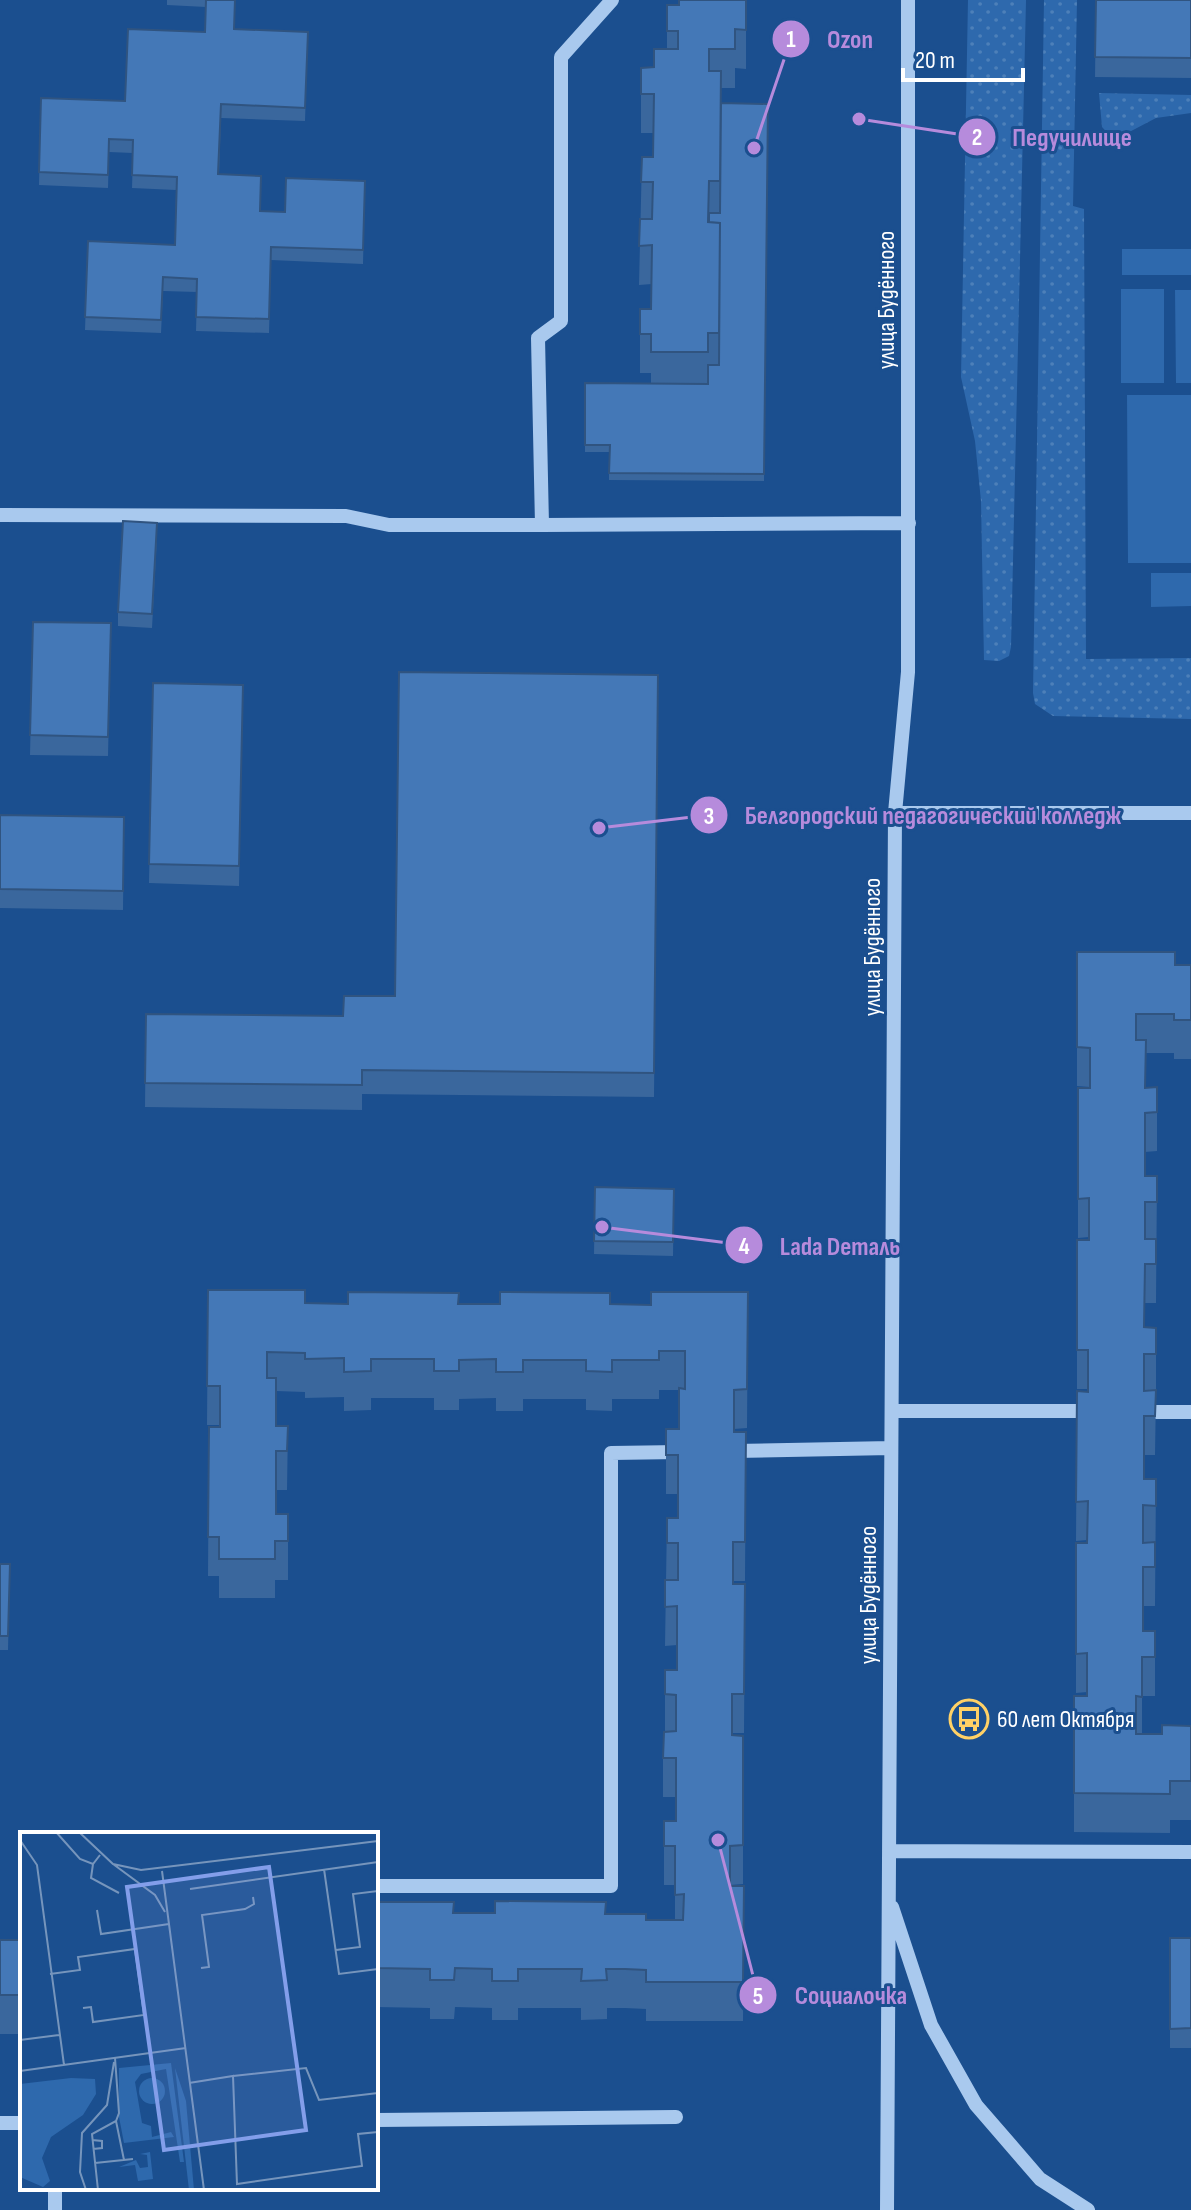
<svg xmlns="http://www.w3.org/2000/svg" width="1191" height="2210" font-family="'Sofia Sans Condensed',sans-serif">
<style>
.grass{fill:url(#grass-dots)}
.pitch{fill:#2e69ad}
.lines{fill:none;stroke-linecap:round;stroke-linejoin:round}
.minor{stroke:#a9c9ee;stroke-width:14}
.wall{fill:#3a679d}
.building{fill:#4478b7;stroke:#305480;stroke-width:2}
.labels{text-anchor:middle;dominant-baseline:central;stroke-width:6;stroke-linejoin:round;paint-order:stroke}
.street-label{font-size:24px;fill:#fff;stroke:#1b4f8f}
.poi-label{font-size:24px;fill:#fff;stroke:#1b4f8f;text-anchor:start}
.inset-road{fill:none;stroke:#7695bc;stroke-width:2}
.view{fill:#839eea;fill-opacity:0.15;stroke:#839eea;stroke-width:4}
.inset-edge{fill:none;stroke:#fff;stroke-width:4}
.leader{fill:none;stroke:#b68bdc;stroke-width:3}
.callout-dot{fill:#b68bdc;stroke:#1b4f8f;stroke-width:3}
.mark-label{font-size:24px;text-anchor:middle;font-weight:bold;fill:#fff}
.callout-label{font-size:26px;text-anchor:middle;font-weight:bold;fill:#b68bdc;stroke:#1b4f8f;stroke-width:6;stroke-linejoin:round;paint-order:stroke}
</style>
<defs>
<pattern id="grass-dots" width="8" height="8" patternUnits="userSpaceOnUse" patternTransform="scale(2)"><rect width="8" height="8" fill="#2e69ad"/><path d="M2 2h.1M6 6h.1" fill="none" stroke="#4d80b9" stroke-width="1.8" stroke-linecap="round"/></pattern>
</defs>
<rect width="100%" height="100%" fill="#1b4f8f"/>
<path class="grass" d="M968 0H1026L1011 647 1009 656 999 661 984 660 981 501 975 441 961 377Z
M1044 0H1077L1073 206 1084 209 1086 659 1191 658V719L1053 716 1035 704 1033 693Z
M1099 93 1191 95V113L1156 118 1114 140 1102 127Z"/>
<path class="pitch" d="M1122 249H1191V275H1122Z
M1121 289H1164V383H1121Z
M1175 290H1191V383H1176Z
M1127 395H1191V563H1128Z
M1151 573H1191V606L1151 607Z"/>
<g class="lines">
<path class="minor" d="M612 0 561 57V321L538 338 542 525 909 523
M0 515 346 516 389 525H542
M895 813H1191
M892 1411H1088
M1144 1412H1191
M734 1451 891 1448
M889 1851 1191 1852
M376 1886H611V1453L679 1452
M892 1907 931 2025 976 2105 1040 2179 1088 2210
M376 2120 676 2117
M0 2123H22
M55 2210V2188
M887 2210 895 813 908 672V0"/>
</g>
<path class="wall" d="M167 0H235L234 29 308 32 305 121 221 118 219 174 260 211 285 212 365 181 363 264 271 260 269 333 196 331 197 292 163 291 161 333 85 330 88 241 175 245 176 190 132 188 133 153 109 152 108 188 39 185 41 98 125 101 205 32 206 7 167 5Z
M746 0V69L735 68V88H721V103L768 104 764 481 609 480V452H585V383L651 384V373H640V309H651L652 284 639 285 642 157H653V133H641V68L654 67 667 49V5Z
M1096 0H1191V78L1095 77Z
M157 537 152 628 118 626V612Z
M33 622 111 623 108 756 30 755Z
M658 675 654 1097 362 1094V1110L145 1107 146 1014 343 1016 395 996Z
M153 683 243 685 239 886 149 883Z
M0 815 124 817 123 910 0 908Z
M1077 952 1175 965H1191V1059H1174V1053H1146V1088L1157 1087V1151L1145 1152V1176H1157L1156 1303H1145V1327L1156 1328V1393L1155 1455H1144V1479H1156L1155 1606H1143V1631H1155V1696H1142V1734H1162L1191 1726V1820H1170V1833L1074 1832V1696H1087V1692L1076 1693V1543H1087V1540L1076 1541 1077 1391 1088 1392V1389H1077V1240H1089V1237L1078 1238V1088H1090V1087L1077 1086Z
M595 1187 674 1189 673 1256 594 1254Z
M208 1290 305 1303 651 1305 748 1292 747 1428 734 1429V1432H746L745 1581H733V1584H745L744 1733H732V1735L743 1736V1884L730 1885V1886H744L743 2021H646V2009L625 2008H607V2019L581 2020V2008H518V2020H492V2008L455 2007 454 2019H430V2008L376 2007V1902L454 1913 606 1914 646 1920H675V1885H664V1821H676V1797H663V1758L665 1732V1670H677V1645L665 1646 667 1518H678V1494H666V1429H679V1390H659V1399H612V1411L586 1410V1399H523V1411H496V1398L459 1399V1410H434V1398H371V1410L344 1411V1397L305 1398V1392L276 1391V1426H288L287 1490H276V1514H288V1580H275V1598H219V1576H208L209 1427H220V1425H207Z
M0 1564H10L8 1650H0Z
M1170 1938H1191V2048H1170Z
M0 1940H22V2034H0Z"/>
<path class="building" d="M206 0H235L234 29 308 32 305 108 221 104 218 174 261 176 260 211 285 212 286 178 365 181 363 250 271 247 269 319 196 317 197 279 163 277 161 320 85 317 88 241 175 245 177 177 132 175 133 140 109 139 108 175 39 172 41 98 125 101 128 29 205 32Z
M679 0H746V30L735 29V49H709V71H721L720 181H709L708 222 720 223 719 333H708V352H651V334H640V309H651L652 245 639 246 640 219H652L653 182H641L642 157H653L654 94H641V68L654 67V49H678V31H667V5H679Z
M1096 0H1191V58L1095 57Z
M721 103 768 104 764 474 609 473 610 445H585V383L708 384V365H719L720 223 709 222V213H720Z
M123 521 157 523 152 614 118 612Z
M33 622 111 623 108 737 30 735Z
M399 672 658 675 654 1073 362 1070V1085L145 1083 146 1014 343 1016 344 996H395Z
M153 683 243 685 239 866 149 864Z
M0 815 124 817 123 891 0 889Z
M1077 952H1175V965H1191V1020H1174V1014H1136V1040H1146L1145 1088 1157 1087V1112L1145 1113V1176H1157V1202H1145V1239H1156V1264H1145L1144 1327 1156 1328V1354H1144V1391L1156 1390 1155 1416H1144V1479H1156V1506L1143 1505V1543L1155 1542V1567H1143V1631H1155V1657H1142V1697L1136 1696V1734H1162V1725L1191 1726V1781H1170V1794L1074 1793V1696H1087V1653L1076 1654V1543H1087L1088 1501 1076 1502 1077 1391 1088 1392V1350H1077V1240H1089V1198L1078 1199V1088H1090V1048L1077 1047Z
M595 1187 674 1189 673 1242 594 1241Z
M208 1290H305V1303L348 1304V1292L459 1293 458 1304H500V1292L610 1293V1304L651 1305V1292H748L747 1389 734 1390V1432H746L745 1542H733V1584H745L744 1694H732V1735L743 1736V1845L730 1846V1886H744L743 1982H646V1970L625 1969H606L607 1980 581 1981 582 1969H518V1981H492V1969L455 1968 454 1980H430V1969L376 1968V1902H454L453 1913H495V1901L606 1902 605 1914H646V1920H683L684 1894 675 1895V1846H664V1821H676V1758H663L664 1732 676 1731V1695L665 1694V1670H677V1606L665 1607V1580H678V1543H667V1518H678V1455H666V1429H679V1388L685 1389V1351H659V1360H612V1372L586 1371V1360H523V1372H496V1359L459 1360V1371H434V1359H371V1371L344 1372V1358L305 1359V1353L267 1352V1378H276V1426H288L287 1451H276V1514H288V1541H275V1559H219V1537H208L209 1427H220V1386H207Z
M0 1564H10L8 1636H0Z
M1170 1938H1191V2028L1170 2029Z
M0 1940H22V1995H0Z"/>
<defs>
<symbol id="bus-ring" viewBox="-11 -11 22 22"><circle r="9.5" fill="#1b4f8f" stroke="#ffd166" stroke-width="1.5"/><path d="M-5-6H5V4H4V6H2V4H-2V6H-4V4H-5ZM-3.5-4V0h7V-4ZM-3.5 1.2v1.5H-2V1.2ZM2 1.2v1.5H3.5V1.2Z" fill="#ffd166"/></symbol>
</defs>
<g fill-rule="evenodd">
<use href="#bus-ring" x="947" y="1697" width="44" height="44"/>
</g>
<g class="labels">
<g class="street-label">
<text transform="translate(886 300) rotate(-90)">улица Будённого</text>
<text transform="translate(872 947) rotate(-90)">улица Будённого</text>
<text transform="translate(868 1595) rotate(-90)">улица Будённого</text>
</g>
<g class="poi-label">
<text x="997" y="1719">60 лет Октября</text>
</g>
</g>
<g transform="translate(20 1832)">
<rect width="358" height="358" fill="#1b4f8f"/>
<path d="M151 231 164 330H160L146 237 121 242 115 250 122 291 131 294 132 305 151 300 154 305 104 311 99 285V236ZM155 236 166 269 174 358H169ZM130 320 133 347 118 349 115 333 99 335 116 328 120 336 128 335 127 323 120 322Z" fill="#2e69ad"/>
<path d="M51 246 75 247 76 262 63 283 31 305 22 326 30 349 23 355 0 345V252Z" fill="#2e69ad"/>
<path d="M119 259a13 13 0 1 1 26 0a13 13 0 1 1-26 0Z" fill="#2e69ad"/>
<path class="inset-road" d="M36 0 60 27 73 32 80 23M59 0 93 32 121 38 358 9M0 8 17 33 44 233M73 32 71 46 99 61M93 32 135 63 145 80M304 37 319 142 358 137M142 39 184 358M170 57 358 30M77 78 81 102 149 92M316 118 340 115 333 62 358 59M181 136 189 135 182 83 225 77 234 72 233 65M30 142 60 138 58 125 115 117 124 183 73 190 71 175 63 176M0 208 39 203M0 239 166 216M213 244 286 236 299 268 358 261M169 251 213 244 217 352 342 334 338 302 358 300M96 289 104 328M72 308 82 309V316L73 317M75 331 113 327M66 358 60 340 62 301 87 273 94 230M78 358 72 302 96 289 99 281 95 226"/>
<path class="view" d="M249 35 286 298 144 318 107 55Z"/>
<rect width="358" height="358" class="inset-edge"/>
</g>
<path class="leader" d="M754 148L791 39M859 119L977 137M599 828L709 815M602 1227L744 1245M718 1840L758 1995"/>
<g class="callout-dot">
<circle cx="754" cy="148" r="8"/>
<circle cx="859" cy="119" r="8"/>
<circle cx="599" cy="828" r="8"/>
<circle cx="602" cy="1227" r="8"/>
<circle cx="718" cy="1840" r="8"/>
<circle cx="791" cy="39" r="20"/>
<circle cx="977" cy="137" r="20"/>
<circle cx="709" cy="815" r="20"/>
<circle cx="744" cy="1245" r="20"/>
<circle cx="758" cy="1995" r="20"/>
</g>
<g class="mark-label">
<text x="791" y="47">1</text>
<text x="977" y="145">2</text>
<text x="709" y="824">3</text>
<text x="744" y="1254">4</text>
<text x="758" y="2004">5</text>
</g>
<g class="callout-label">
<text x="850" y="48">Ozon</text>
<text x="1072" y="146">Педучилище</text>
<text x="933" y="824">Белгородский педагогический колледж</text>
<text x="840" y="1255">Lada Dеталь</text>
<text x="851" y="2004">Социалочка</text>
</g>
<path d="M903 68v12h120v-12" fill="none" stroke="#ffffff" stroke-width="4"/>
<text x="915" y="68" font-size="24" fill="#ffffff" stroke="#1b4f8f" stroke-width="6" paint-order="stroke">20 m</text>
</svg>
